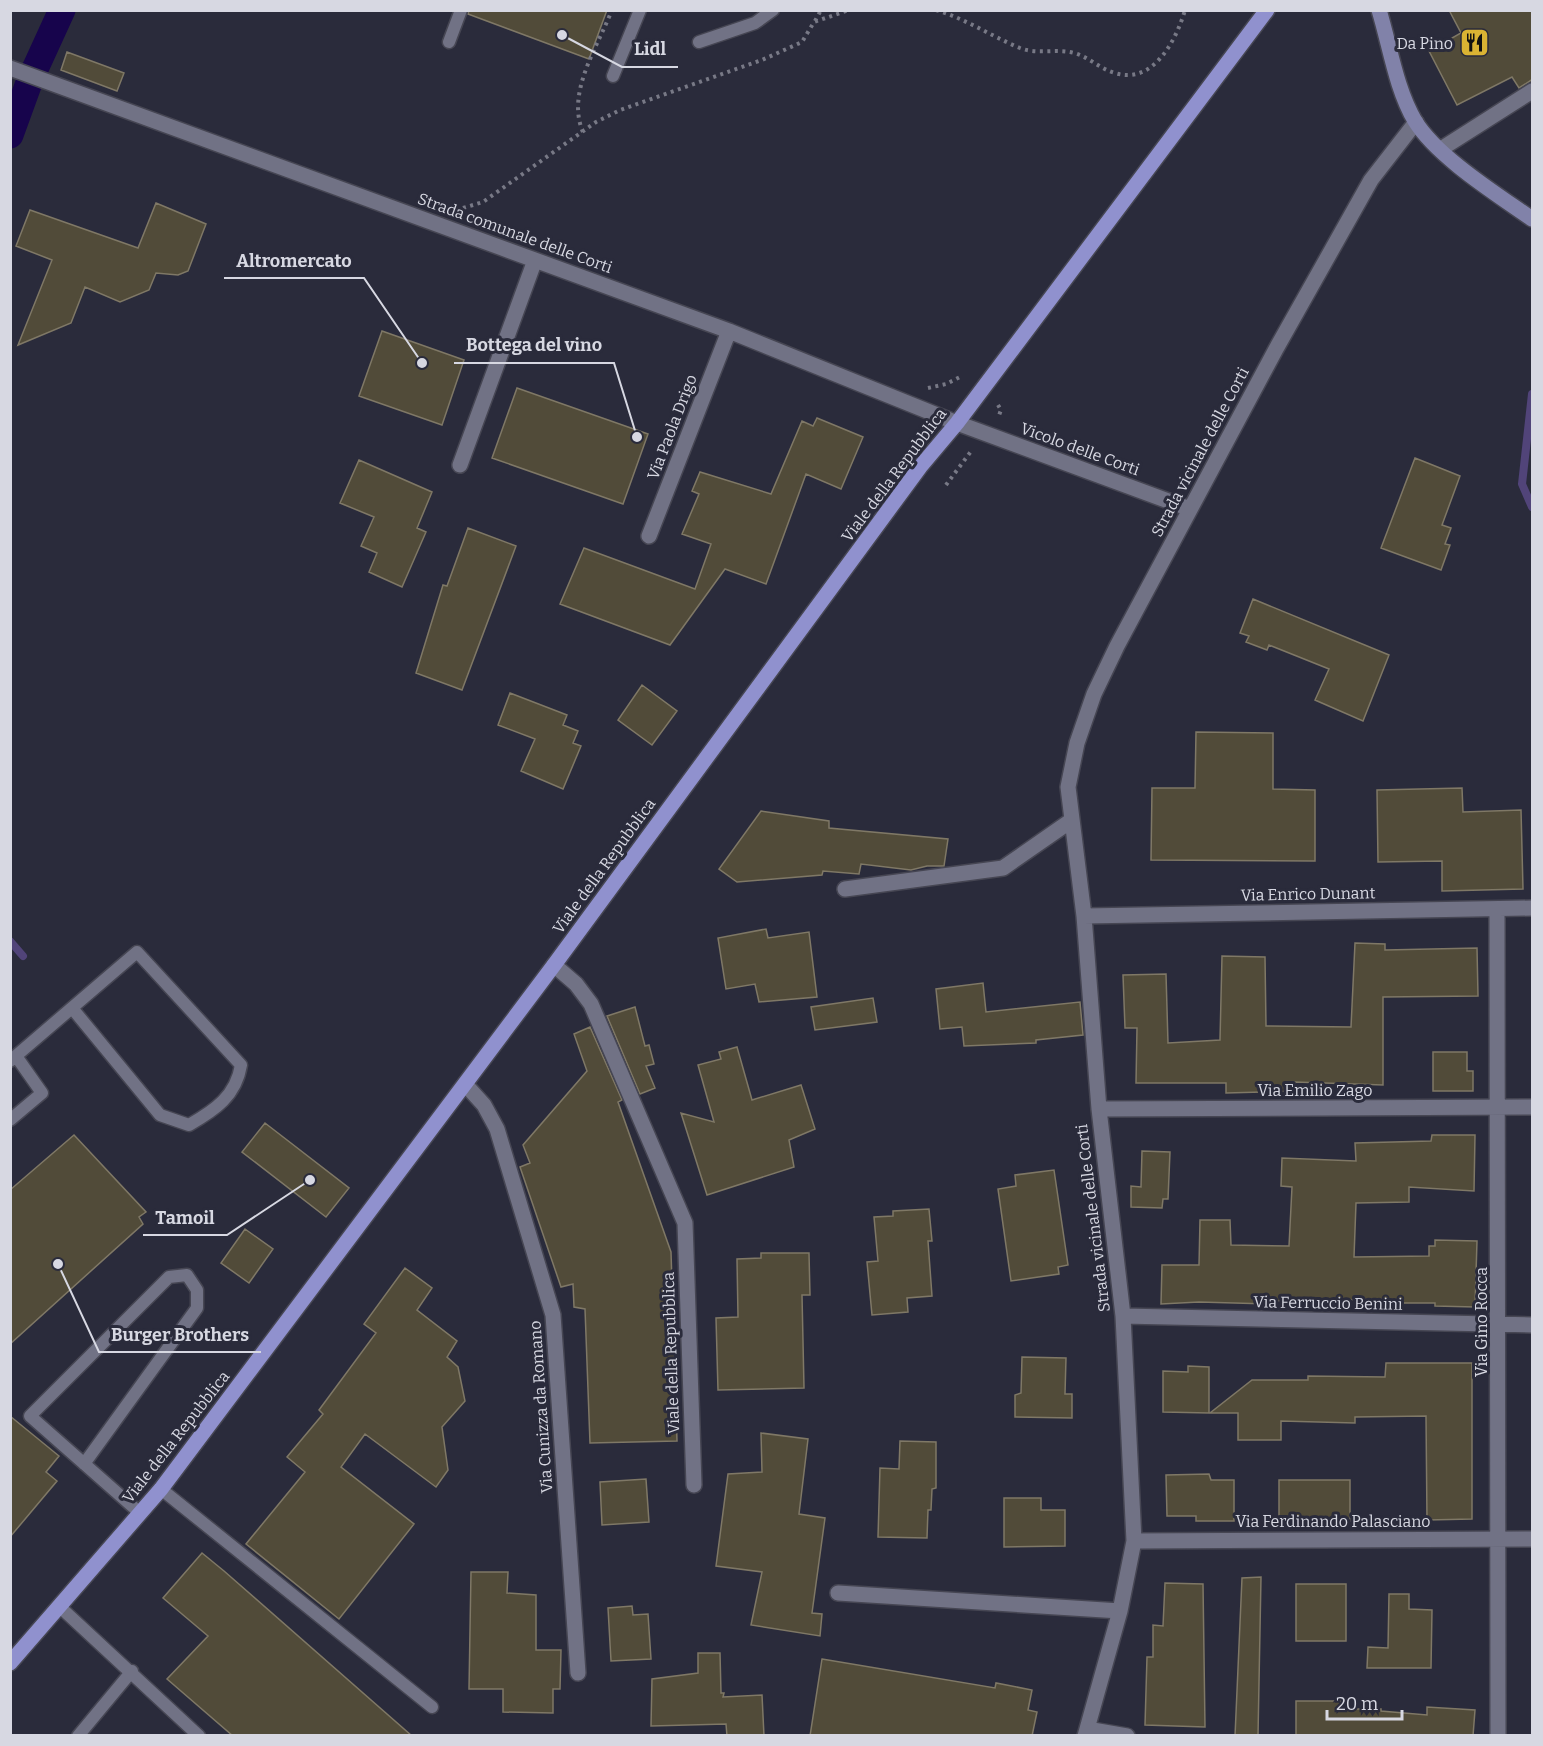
<svg xmlns="http://www.w3.org/2000/svg" width="1543" height="1746" font-family="Bitter,serif">
<style>
.lines{fill:none;stroke-linecap:round;stroke-linejoin:round}
.stream{stroke:#514479;stroke-width:8}
.canal{stroke:#17044c;stroke-width:27}
.building{fill:#514b39;stroke:#7f7866;stroke-width:1.5}
.service-casing{stroke:#464653;stroke-width:15}
.minor-casing{stroke:#464653;stroke-width:18}
.secondary-casing{stroke:#464653;stroke-width:18}
.primary-casing{stroke:#464653;stroke-width:18}
.path{stroke:#787986;stroke-width:4;stroke-dasharray:3 4.5;stroke-linecap:butt}
.service{stroke:#717285;stroke-width:12}
.minor{stroke:#717285;stroke-width:15}
.secondary{stroke:#8182a9;stroke-width:15}
.primary{stroke:#9091ce;stroke-width:15}
.labels{text-anchor:middle;dominant-baseline:central;stroke-width:6;stroke-linejoin:round;paint-order:stroke}
.poi-label{font-size:16px;fill:#d7d8e2;stroke:#2a2b3b;text-anchor:end}
.street-label{font-size:16px;fill:#d7d8e2;stroke:#2a2b3b}
.leader{fill:none;stroke:#d7d8e2;stroke-width:2}
.callout-dot{fill:#d7d8e2;stroke:#2a2b3b;stroke-width:2}
.callout-label{font-size:18px;text-anchor:middle;font-weight:bold;fill:#d7d8e2;stroke:#2a2b3b;stroke-width:6;stroke-linejoin:round;paint-order:stroke}
</style>
<rect width="100%" height="100%" fill="#2a2b3b"/>
<g class="lines">
<path class="stream" d="M1532 394 1522 484 1532 507
M10 941 23 956"/>
<path class="canal" d="M10 135 30 80 62 10"/>
</g>
<path class="building" d="M469 10H607L589 59 468 14Z
M1449 10H1533V79L1519 88 1512 77 1457 105 1429 51 1461 33Z
M67 52 124 73 117 91 61 70Z
M156 203 206 224 188 271 178 275 156 273 149 290 120 302 85 287 71 323 18 345 52 260 16 246 30 210 138 248Z
M382 331 464 360 442 425 359 396Z
M517 388 648 434 623 504 492 458Z
M817 418 863 437 841 489 806 474 766 584 725 569 670 645 560 604 584 548 695 589 711 544 682 534 699 494 692 491 700 472 771 494 802 421 813 426Z
M1415 458 1460 476 1442 525 1451 528 1445 544 1450 545 1441 570 1381 548Z
M359 460 432 492 417 528 426 532 402 587 369 572 377 553 361 546 374 517 340 503Z
M468 528 516 546 462 690 416 673 443 585 447 586Z
M1253 599 1389 655 1363 721 1315 700 1329 669 1269 645 1267 650 1246 642 1249 636 1240 633Z
M642 685 677 711 652 745 618 720Z
M510 693 567 715 563 725 578 731 573 743 581 746 563 789 521 771 535 739 498 725Z
M1196 732 1273 733V789L1315 790V861L1151 860 1152 788H1195Z
M1462 788 1463 812 1521 810 1523 889 1442 891V861L1378 862 1377 790Z
M761 811 829 821V828L948 839 944 866H927L911 870 861 864 859 874 823 871 822 875 737 882 719 869Z
M766 929 768 938 809 932 817 997 759 1002 755 984 726 989 718 938Z
M1355 943 1385 944V950L1477 948 1478 996 1383 997V1085L1295 1082 1294 1091 1226 1093V1083H1136L1137 1028H1125L1123 975 1166 974 1168 1043 1220 1040 1222 956 1265 957 1266 1026 1351 1027Z
M983 983 986 1012 1080 1002 1083 1035 1036 1040V1043L964 1046 962 1027 940 1029 936 989Z
M873 998 877 1022 815 1030 811 1007Z
M635 1007 645 1046 649 1045 654 1064 646 1066 655 1088 640 1094 607 1016Z
M590 1027 622 1100 618 1102 671 1252 677 1441 590 1443 585 1309 574 1307 573 1284 561 1287 520 1167 530 1163 523 1145 587 1071 574 1034Z
M737 1047 752 1100 801 1085 815 1129 789 1140 794 1167 707 1195 681 1113 714 1122 698 1065 721 1059 719 1052Z
M1433 1052H1467V1071H1473V1091H1433Z
M265 1123 349 1188 326 1217 242 1152Z
M74 1135 146 1212 139 1217 143 1224 10 1344V1190Z
M1432 1135H1475L1474 1191 1409 1187V1202L1356 1203 1354 1257 1429 1256V1246H1435V1240L1477 1241 1475 1307 1435 1306V1303H1389V1299L1269 1301V1304L1199 1302 1161 1304 1162 1265H1199L1200 1220H1230L1231 1245 1289 1246 1292 1187 1281 1186 1282 1158 1356 1161 1355 1143 1431 1141Z
M1142 1151 1170 1152 1168 1199H1163L1162 1208 1131 1207V1186L1141 1187Z
M1054 1170 1068 1265 1058 1267 1059 1274 1011 1281 998 1189 1016 1186 1015 1175Z
M929 1209 932 1241H928L932 1296 907 1298 908 1312 872 1315 867 1262 878 1261 874 1217 893 1216V1211Z
M245 1229 273 1249 249 1283 221 1263Z
M761 1253H809L810 1295H802L804 1388 718 1390 716 1318 738 1317 737 1259 761 1258Z
M405 1268 432 1288 417 1310 457 1341 447 1357 458 1367 465 1401 442 1427 448 1470 436 1487 365 1434 341 1467 414 1524 339 1619 246 1544 305 1472 287 1457 323 1414 319 1410 376 1333 364 1324Z
M1022 1357 1066 1358 1065 1394H1072V1418L1015 1417V1395L1021 1393Z
M1386 1363H1472V1519L1427 1520 1426 1416 1355 1417V1423L1281 1421V1440H1238V1413H1210L1252 1380H1308V1376L1385 1377Z
M1188 1366 1209 1367V1413L1163 1412V1371L1188 1372Z
M10 1416 59 1456 46 1472 57 1481 10 1537Z
M761 1433 808 1439 799 1514 825 1518 812 1613 822 1614 820 1636 751 1625 762 1572 716 1566 728 1474 762 1472Z
M900 1441 936 1442V1488L932 1489 931 1510H928L927 1538 878 1537 880 1468 899 1469Z
M1209 1474 1211 1480H1234V1521H1196V1516H1167L1166 1475Z
M646 1479 649 1522 602 1525 600 1482Z
M1279 1480H1350V1521L1279 1520Z
M1004 1498H1041V1510H1065V1546L1004 1547Z
M202 1553 224 1571 412 1736H233L167 1679 208 1636 163 1598Z
M471 1572H508L507 1593 536 1595V1650H561L560 1689H553V1713L503 1712V1689H469Z
M1261 1577 1258 1736H1235L1242 1578Z
M1165 1583 1203 1584 1205 1727 1145 1725 1147 1657H1153V1625L1163 1626Z
M1296 1584H1346V1641H1296Z
M1389 1594H1409V1609L1432 1610 1431 1668H1367L1368 1647 1388 1648Z
M632 1606 633 1615 648 1614 651 1659 611 1661 608 1608Z
M698 1653H720L721 1693H724L723 1697 762 1695 764 1736H727L726 1724 651 1726 652 1679 698 1673Z
M822 1659 995 1688 996 1683 1032 1690 1028 1710 1037 1712 1032 1736H810Z
M1296 1701H1342V1709H1381V1711L1427 1715V1707L1475 1710 1473 1736H1296Z"/>
<g class="lines">
<defs>
<path id="service" d="M449 42 461 10
M699 42 755 23 773 10
M613 76 640 10
M10 1061 137 952 241 1065C236 1096 215 1110 189 1125L160 1115 72 1008
M10 1120 42 1093 16 1056
M84 1464 197 1308V1290L187 1275 169 1277 30 1416 140 1513
M161 1489 432 1707
M60 1607 199 1736
M78 1736 132 1671"/>
<path id="minor" d="M10 68 729 331 957 423 1190 509
M1441 149 1532 91
M460 465 535 260
M649 536 729 331
M845 889 1003 868 1072 820
M1497 909 1498 1736
M1084 916 1532 908
M554 965 576 984 591 1004 685 1223 694 1485
M465 1084 484 1105 497 1129 553 1315 578 1673
M1099 1109 1532 1107
M1123 1316 1532 1325
M1134 1541 1532 1539
M838 1593 1120 1611
M1087 1729 1127 1736
M1085 1736 1120 1611 1134 1541 1123 1316 1099 1109 1084 916 1068 787 1077 743 1094 694 1117 646 1276 349 1371 180 1416 122"/>
<path id="secondary" d="M1379 10C1390 46 1396 89 1415 121 1437 157 1498 195 1532 219"/>
<path id="primary" d="M10 1663 161 1489 554 965 920 467 957 423 1267 10"/>
</defs>
<use href="#service" class="service-casing"/>
<use href="#minor" class="minor-casing"/>
<use href="#secondary" class="secondary-casing"/>
<use href="#primary" class="primary-casing"/>
<path class="path" d="M936 10C966 19 991 36 1020 48 1038 55 1056 48 1074 53 1089 57 1100 69 1115 73 1153 85 1176 41 1185 10
M815 21 821 10
M583 132C566 93 597 48 612 10
M463 208 483 202 596 122 620 110 762 60 802 42 814 22 849 10
M928 388 946 384 960 377
M998 405 1001 410 998 418
M946 485 972 450"/>
<use href="#service" class="service"/>
<use href="#minor" class="minor"/>
<use href="#secondary" class="secondary"/>
<use href="#primary" class="primary"/>
</g>
<defs>
<symbol id="restaurant-square" viewBox="-11 -11 22 22"><rect x="-9" y="-9" width="18" height="18" rx="4" fill="#dab333" stroke="#2a2b3b"/><path d="M-5-6h1v4h1v-4h1v4h1v-4h1v5L-1.5 .5V6h-2V.5L-5-1ZM5-6V6H3V1.5H1.5Q1.5-4 5-6Z" fill="#111"/></symbol>
</defs>
<g fill-rule="evenodd">
<use href="#restaurant-square" x="1458" y="26" width="33" height="33"/>
</g>
<g class="labels">
<g class="poi-label">
<text x="1453" y="43">Da Pino</text>
</g>
<g class="street-label">
<text transform="translate(515 233) rotate(20)">Strada comunale delle Corti</text>
<text transform="translate(672 427) rotate(-69)">Via Paola Drigo</text>
<text transform="translate(1080 449) rotate(20)">Vicolo delle Corti</text>
<text transform="translate(1200 452) rotate(-62)">Strada vicinale delle Corti</text>
<text transform="translate(894 475) rotate(-53)">Viale della Repubblica</text>
<text transform="translate(604 866) rotate(-54)">Viale della Repubblica</text>
<text transform="translate(1308 894) rotate(-1)">Via Enrico Dunant</text>
<text x="1315" y="1090">Via Emilio Zago</text>
<text transform="translate(1093 1218) rotate(-97)">Strada vicinale delle Corti</text>
<text transform="translate(1328 1303) rotate(1)">Via Ferruccio Benini</text>
<text transform="translate(1481 1322) rotate(-90)">Via Gino Rocca</text>
<text transform="translate(671 1353) rotate(-92)">Viale della Repubblica</text>
<text transform="translate(541 1407) rotate(-94)">Via Cunizza da Romano</text>
<text transform="translate(176 1437) rotate(-52)">Viale della Repubblica</text>
<text x="1333" y="1521">Via Ferdinando Palasciano</text>
</g>
</g>
<path class="leader" d="M562 35L622 67H678M422 363L364 278H224M637 437L614 363H454M310 1180L227 1235H143M58 1264L99 1352H261"/>
<g class="callout-dot">
<circle cx="562" cy="35" r="6"/>
<circle cx="422" cy="363" r="6"/>
<circle cx="637" cy="437" r="6"/>
<circle cx="310" cy="1180" r="6"/>
<circle cx="58" cy="1264" r="6"/>
</g>
<g class="callout-label">
<text x="650" y="55">Lidl</text>
<text x="294" y="267">Altromercato</text>
<text x="534" y="351">Bottega del vino</text>
<text x="185" y="1224">Tamoil</text>
<text x="180" y="1341">Burger Brothers</text>
</g>
<rect width="1543" height="1746" fill="none" stroke="#d7d8e2" stroke-width="24"/>
<path d="M1327 1710v9h75v-9" fill="none" stroke="#d7d8e2" stroke-width="3"/>
<text x="1336" y="1710" font-size="18" fill="#d7d8e2" stroke="#2a2b3b" stroke-width="4.5" paint-order="stroke">20 m</text>
</svg>
